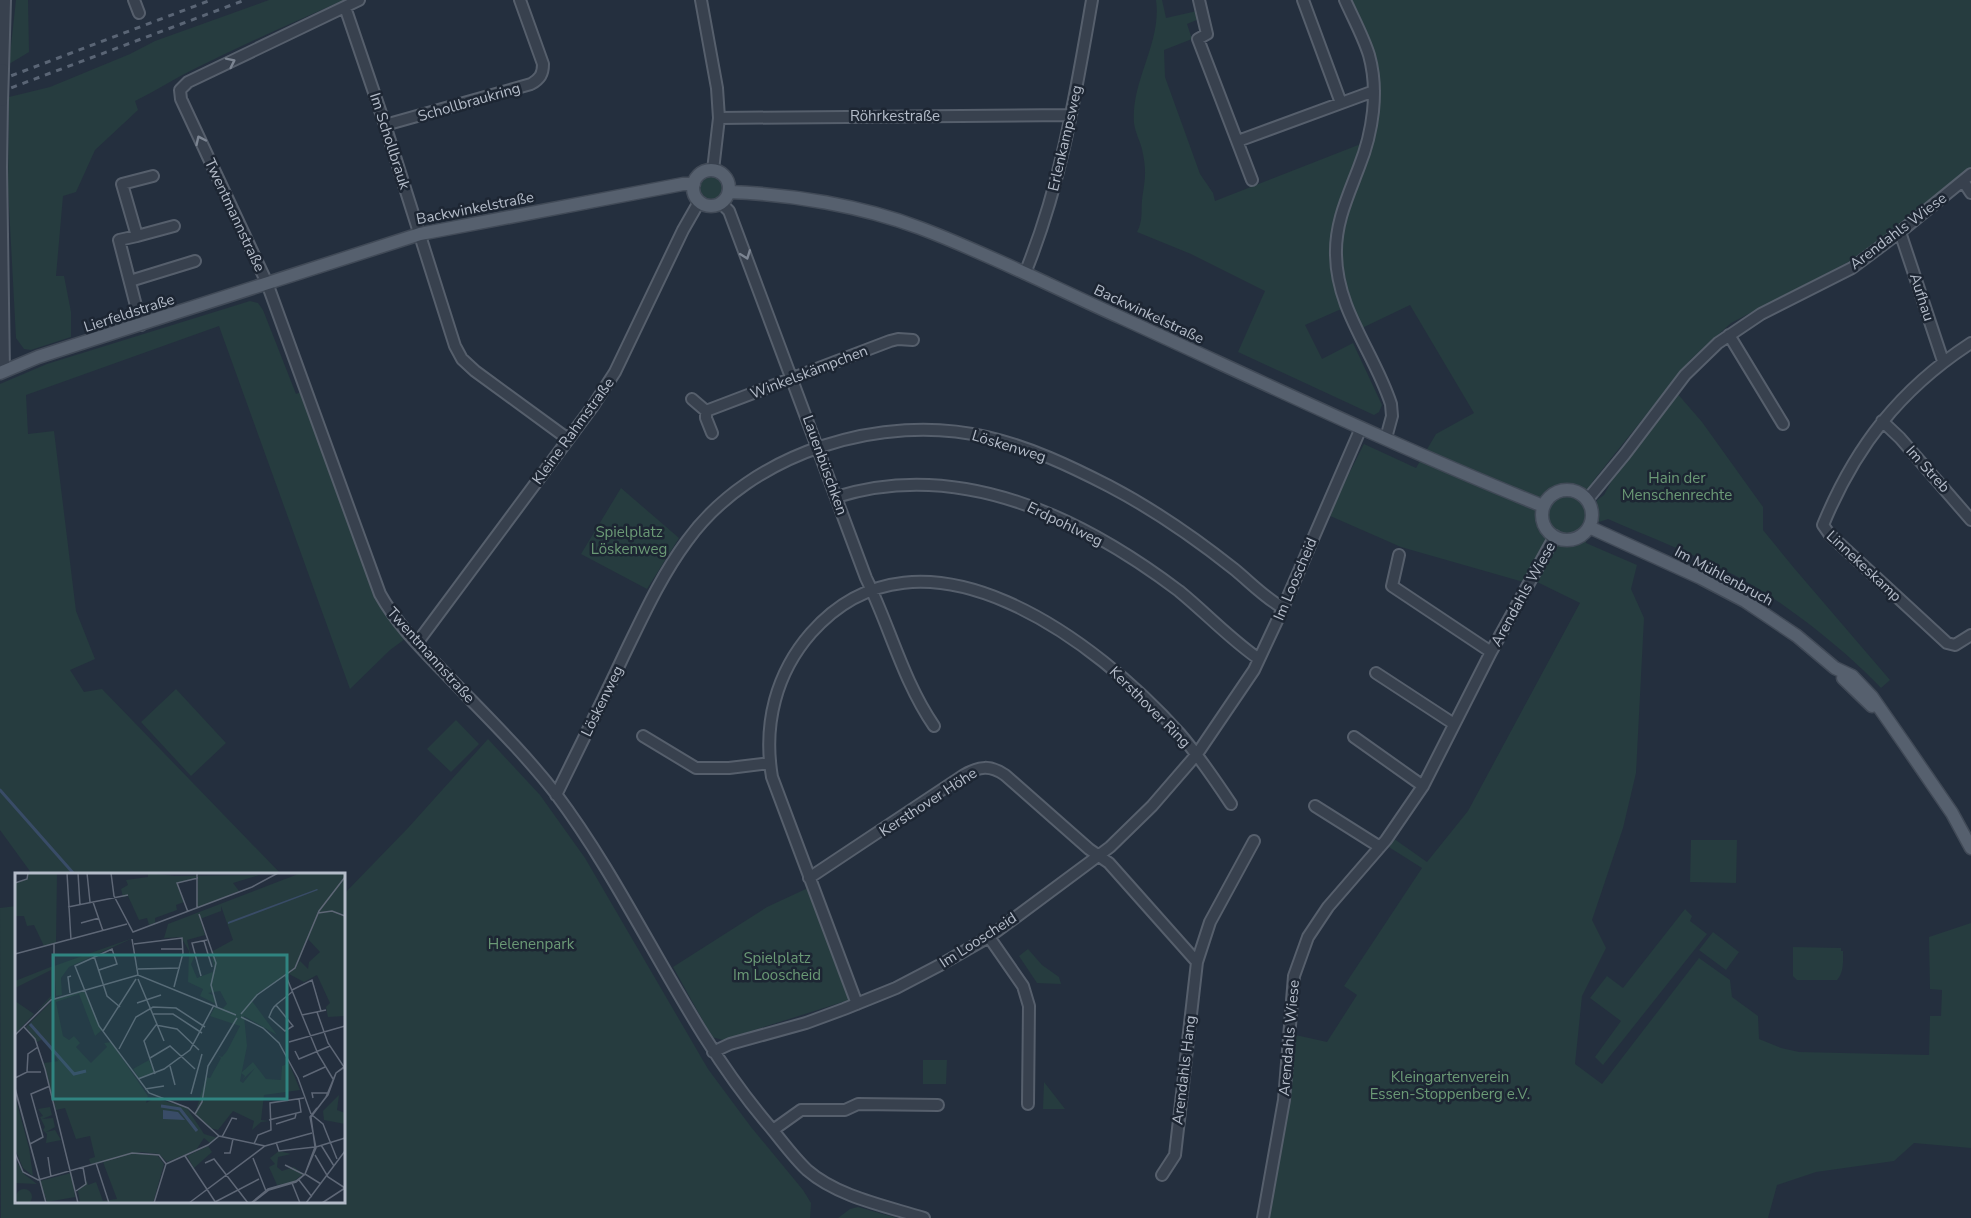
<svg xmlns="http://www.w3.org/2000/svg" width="1971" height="1218" font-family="'Nunito Sans',sans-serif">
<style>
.green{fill:#263c3f}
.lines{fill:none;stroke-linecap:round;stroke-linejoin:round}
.stream{stroke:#394c67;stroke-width:3}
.minor-casing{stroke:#565f6c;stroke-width:14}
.major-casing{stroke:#414a57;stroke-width:15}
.minor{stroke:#38414e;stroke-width:10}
.major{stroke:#56606e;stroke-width:12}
.rail{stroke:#5a6575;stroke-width:3;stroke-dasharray:6 6;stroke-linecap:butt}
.minor-bridge-casing{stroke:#565f6c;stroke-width:14;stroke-linecap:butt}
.minor-bridge{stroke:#38414e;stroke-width:10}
.oneway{stroke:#7c8592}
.labels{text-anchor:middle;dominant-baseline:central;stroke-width:5;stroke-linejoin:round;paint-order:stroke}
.street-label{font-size:15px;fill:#b4bcc9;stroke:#1d2633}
.park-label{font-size:15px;fill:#6b9a76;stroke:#1d2633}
.inset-river{fill:none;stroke:#394c67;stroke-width:3}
.inset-road{fill:none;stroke:#5e6776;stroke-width:1.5}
.view{fill:#308480;fill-opacity:0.15;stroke:#308480;stroke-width:3}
.inset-edge{fill:none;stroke:#b4bcc9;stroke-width:3}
</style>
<rect width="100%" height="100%" fill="#242f3e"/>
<path class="green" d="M16 0H28L29 52 9 64Z
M269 0H344C294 22 244 44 196 68 175 78 156 91 135 101L138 110 95 150 76 192 63 196 56 276H64L71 312V337L31 350 24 349 16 338 8 188 9 97 50 87 130 54 155 41Z
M1156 0H1162L1166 18 1197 11 1199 19 1187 24 1192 39 1164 50 1165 77 1200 174 1213 193 1215 201 1371 140 1377 97 1348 0H1971V173L1932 198 1856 258 1731 323 1690 360 1593 481 1587 500 1591 516 1586 543 1637 565 1631 589 1644 618 1636 773 1623 828 1592 920 1606 948 1582 996 1575 1064 1602 1084 1699 958 1730 980 1732 997 1758 1016 1759 1039 1781 1048 1799 1052 1929 1055 1930 1016H1941L1942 990 1930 989 1929 937 1971 923V1148L1914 1143 1894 1161 1816 1172 1777 1185 1768 1218H1266L1291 1034 1327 1042 1357 995 1344 986 1422 868 1384 844 1390 836 1427 862 1468 811 1580 603 1531 579 1527 583 1401 547 1328 515 1364 444 1416 468 1436 434 1474 413 1410 305 1362 328 1352 307 1339 310 1305 325 1322 359 1353 343 1382 405 1379 412 1374 415 1238 352 1265 291 1191 254 1137 232C1143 221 1141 212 1142 200 1145 178 1147 172 1142 149 1140 141 1135 132 1134 123 1131 80 1162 43 1156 0Z
M700 188a11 11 0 1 1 22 0a11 11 0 1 1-22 0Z
M250 301 258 303 263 310 296 394 301 392 370 569 409 636 390 650 350 689 219 326 26 395 28 434 54 431 76 611 95 659 70 670 84 692 102 689 281 874H32L0 830V384L47 364Z
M1676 392 1702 422 1763 507V530L1794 568 1890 680 1881 688C1848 653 1800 615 1759 589 1715 562 1656 540 1608 519L1599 522 1595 514 1597 500 1604 495 1626 454Z
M621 488 679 538 647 589 581 554Z
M176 689 226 743 191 776 141 722Z
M456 720 479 744 451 772 427 749Z
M488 739 540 795 585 858 708 1069 751 1127 803 1190 811 1203 810 1218H1L0 908 16 906V1202H344V894L408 828Z
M1691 840H1737L1736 883 1690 882Z
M808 888 849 1000 723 1040 712 1037 673 967 767 907Z
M1685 909 1692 916 1690 921 1707 934 1603 1065 1595 1057 1621 1021 1590 998 1607 976 1623 988Z
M1713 932 1739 952 1726 970 1699 950Z
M1793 947 1841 948V951H1843C1843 962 1844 972 1837 980H1797L1793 976Z
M1028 949 1042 965 1059 977 1061 984 1037 983 1019 956Z
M923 1060H947L946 1084H923Z
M1044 1082 1065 1109H1043Z
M858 1207 897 1218H838L850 1209Z"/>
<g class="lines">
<path class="stream" d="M0 790 74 874"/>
<defs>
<path id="minor" d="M134 0 139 13
M359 0 188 82 180 90 181 99 267 283 380 594C396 623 420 647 443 671 481 711 522 750 556 794 634 898 682 1022 766 1122 779 1137 792 1156 807 1170 838 1197 886 1206 924 1218
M701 0 717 88 719 118 713 170
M1199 0 1207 34 1198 39 1252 180
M1303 0 1341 103
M1345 0C1353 18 1363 36 1369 55 1379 91 1373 132 1359 167 1348 196 1335 223 1336 255 1337 311 1374 352 1391 404L1392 416 1386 438
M345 7 385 125 455 346 462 359 475 371 568 439
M3 69 5 0
M2 101 1 167 4 371
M719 118 1070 115
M385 125 531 84C540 79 543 74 543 64L520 0
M1238 141 1374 91
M1963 181 1971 193
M721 203 729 211 866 578C890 627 903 681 934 726
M1900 232 1943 361
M137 236 174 226
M1025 273C1061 186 1076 92 1092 0
M130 281 195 261
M141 325 119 240 137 236 122 184 153 176
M1729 335 1783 424
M1971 343C1900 389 1855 447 1823 525L1830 535 1947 643 1955 645 1971 635
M692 399 706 411V418L712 433
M706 411 890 341 898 339 913 340
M1882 421 1900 438 1971 520
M836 497C960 458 1081 517 1179 591 1206 613 1230 639 1259 659
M1587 500 1625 454 1685 375 1718 343 1761 314 1852 268 1900 232 1971 174
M1399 555 1392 586 1491 652
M417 643 593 406 615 372 683 230 699 202
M1376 673 1454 724
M643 736 696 768H729L770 763
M1354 737 1423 786
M556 795C579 748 602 702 624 655 643 616 661 576 687 541 751 452 883 412 987 437 1030 447 1070 466 1109 486 1153 509 1195 538 1234 569 1250 582 1265 598 1283 608
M1315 806 1380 847
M809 878 964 775C980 766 990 765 1005 775L1089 849 1109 863 1197 962
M989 937 1023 986 1029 1006 1028 1104
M857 1004 772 777C763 724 776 673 811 633 922 507 1098 642 1180 734 1199 756 1215 780 1231 804
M713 1052 730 1044 806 1023 844 1009 896 988 940 965 989 937 1090 862 1110 847 1152 806 1197 754 1254 670 1283 608 1361 428
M773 1130 801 1110H845L858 1104 938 1105
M1162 1175 1175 1155 1197 962 1210 922 1254 841
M1263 1218 1284 1100 1294 976 1308 937 1328 907 1386 840 1423 786 1491 652 1555 536"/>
<path id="major" d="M693 188a18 18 0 1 1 36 0a18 18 0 1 1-36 0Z
M729 192C791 194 862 206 920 228 989 254 1055 288 1122 318 1262 382 1401 449 1543 506
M0 373 38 357 420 234 683 184H694
M1542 515a25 25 0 1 1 50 0a25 25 0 1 1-50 0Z
M1589 527 1701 578 1745 601 1797 636 1835 668 1852 676 1872 697 1904 743 1952 813 1971 848
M1843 678 1872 706"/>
</defs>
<use href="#minor" class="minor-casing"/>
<use href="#major" class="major-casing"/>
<use href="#minor" class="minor"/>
<use href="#major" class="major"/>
<path class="rail" d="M0 80 211 0
M0 92 245 0"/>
<defs>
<path id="minor-bridge" d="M2 101 3 69"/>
</defs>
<use href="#minor-bridge" class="minor-bridge-casing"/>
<use href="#minor-bridge" class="minor-bridge"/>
</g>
<defs><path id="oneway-chevron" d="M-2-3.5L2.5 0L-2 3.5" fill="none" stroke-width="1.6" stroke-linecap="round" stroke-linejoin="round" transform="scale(1.5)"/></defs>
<g class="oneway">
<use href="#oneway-chevron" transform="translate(231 62) rotate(-26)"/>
<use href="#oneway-chevron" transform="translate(200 140) rotate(-115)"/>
<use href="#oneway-chevron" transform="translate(746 255) rotate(69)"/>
</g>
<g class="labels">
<g class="street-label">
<text transform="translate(469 102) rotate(-16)">Schollbraukring</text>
<text x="895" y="116">Röhrkestraße</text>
<text transform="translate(1065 138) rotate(-77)">Erlenkampsweg</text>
<text transform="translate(390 141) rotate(72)">Im Schollbrauk</text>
<text transform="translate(475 208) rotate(-11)">Backwinkelstraße</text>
<text transform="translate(235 215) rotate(65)">Twentmannstraße</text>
<text transform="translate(1898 231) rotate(-37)">Arendahls Wiese</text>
<text transform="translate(1922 297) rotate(72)">Aufhau</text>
<text transform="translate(129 313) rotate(-18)">Lierfeldstraße</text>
<text transform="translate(1149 314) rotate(25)">Backwinkelstraße</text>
<text transform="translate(809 372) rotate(-21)">Winkelskämpchen</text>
<text transform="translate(573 431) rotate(-54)">Kleine Rahmstraße</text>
<text transform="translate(1009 446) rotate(17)">Löskenweg</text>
<text transform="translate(825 465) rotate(70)">Lauenbüschken</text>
<text transform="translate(1928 469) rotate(48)">Im Streb</text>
<text transform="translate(1065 524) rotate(26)">Erdpohlweg</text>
<text transform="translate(1864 566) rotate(43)">Linnekeskamp</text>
<text transform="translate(1724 576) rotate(28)">Im Mühlenbruch</text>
<text transform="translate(1295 579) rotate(-67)">Im Looscheid</text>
<text transform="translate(1523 594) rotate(-61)">Arendahls Wiese</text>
<text transform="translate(431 655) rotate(48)">Twentmannstraße</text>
<text transform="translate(602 701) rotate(-64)">Löskenweg</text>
<text transform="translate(1150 707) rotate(45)">Kersthover Ring</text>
<text transform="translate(928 802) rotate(-33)">Kersthover Höhe</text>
<text transform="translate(978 940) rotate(-33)">Im Looscheid</text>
<text transform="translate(1289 1038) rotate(-85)">Arendahls Wiese</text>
<text transform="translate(1184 1070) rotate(-83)">Arendahls Hang</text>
</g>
<g class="park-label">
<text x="1677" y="478">Hain der<tspan x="1677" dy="17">Menschenrechte</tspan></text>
<text x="629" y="532">Spielplatz<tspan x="629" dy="17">Löskenweg</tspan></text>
<text x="531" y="944">Helenenpark</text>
<text x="777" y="958">Spielplatz<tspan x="777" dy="17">Im Looscheid</tspan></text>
<text x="1450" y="1077">Kleingartenverein<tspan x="1450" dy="17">Essen-Stoppenberg e.V.</tspan></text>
</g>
</g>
<g transform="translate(15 873)">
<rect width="330" height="330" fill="#242f3e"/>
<path d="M13 0H42L41 70 29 73 19 52 12 53 9 43H0V10L12 6ZM133 0 160 3 244 2 218 10 224 18 182 35 183 5 162 10 169 29 161 32 162 37 140 45V50L134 52 132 45 124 47 113 23 108 24 106 16 113 12 111 7 133 4ZM286 0H330V143L313 144 311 134 315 130 302 102 289 109 274 101 243 120 237 128 262 162 229 143 232 173 225 208 228 210 240 195 227 207 230 203 226 200 238 189 251 206 266 207 267 193 274 190 285 217 249 222 246 247 254 248 246 249 237 257 239 248 218 238 203 257 195 255 180 241 191 204 195 205 206 185 202 182 207 184 212 178 225 153 195 143 200 134 206 137 212 131 205 118 193 120 198 122 201 131 185 123 188 116 173 109 174 78 166 64 149 65 153 51ZM206 33 218 67 196 79 200 98 182 105 176 91 180 83H176L172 67 190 62 185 46 206 38ZM292 65 305 79 294 89 293 96 285 88 283 92ZM118 65 54 94 46 105 47 122 41 123 39 93ZM38 93 37 125 21 139 36 123V97L0 115V108ZM69 118 87 157 80 163 64 121 41 129 48 163 54 167 59 163 65 170 61 174 76 190 92 174 89 170 96 169 133 223 131 230 140 225 172 235 189 261 203 265 195 270 189 265 181 277 152 289 144 281 126 279 76 292 74 286 80 284 75 263 61 266 50 235 41 237 29 190 43 188 28 166 22 169 11 154 38 127ZM0 128 19 141 0 161ZM134 187 139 200 124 205 118 196ZM324 222 322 237 330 240V251L309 247 308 238ZM0 223 14 275 18 303 8 295 0 276ZM35 234 37 242 27 246 38 245 40 254 31 259 40 257 46 267 31 270 32 261 28 257 30 254 25 244 28 243 23 236ZM193 273 197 279 179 295 172 283ZM264 278 276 281 263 284 262 294 267 298 279 294 288 301 278 309 262 312 254 294 260 291 255 285ZM122 280 143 283 149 291 138 330H65L63 318 72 308 73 312 81 309 88 328 102 326 88 289ZM2 289 9 301 22 311 0 310ZM56 300 60 324 32 329 25 308ZM1 324a8 8 0 1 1 16 0a8 8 0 1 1-16 0Z" fill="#263c3f" fill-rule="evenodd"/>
<path d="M302 16 303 17 213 51V49ZM148 237 163 239 170 247 148 246Z" fill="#394c67"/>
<path class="inset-river" d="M15 151 59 201 71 198M146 233 165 236 182 258"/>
<path class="inset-road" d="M52 0 56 67M63 0 65 32M72 0 75 29M96 0 99 23 118 59 237 14 263 0M182 0V35M0 10 12 6 13 0M78 29 88 58M53 34 113 22M173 39 162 10 183 5M303 40 317 38 330 43M184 41 201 90 196 112 202 134M66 50 84 45M117 66 123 102M189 68 197 94M119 71 167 65 168 80 159 114M146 76H168M0 81 112 51M79 83 92 123 105 134M123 96 165 95M84 97 102 91 97 76 60 93 84 153 134 220 173 235 204 263 250 273M186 103 177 70 192 67M271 103 303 181 318 206M123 106 149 168M277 117 297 107 306 138M55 120 53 104 56 103M39 126V71M122 130 146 122M261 132 278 153 270 158 254 144 257 137 259 134 262 131 277 119M302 139 313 170 329 194M137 141H158L187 160M226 141 242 122 280 95 304 38 330 4M287 142 311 137M226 144 248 155 264 170 283 205 296 241M9 154 20 166 30 196 63 330M88 158 121 106M0 162 36 127 123 102 221 142M274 169 330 153M104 176 121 144 138 134 161 135 190 154M280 178 284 186 315 173M135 185 155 173 180 196M155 193 160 212M12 199 13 181 23 174M140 201 129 168 141 152 162 156 184 177M288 204 310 194M0 205 12 199H26M123 206 149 196 175 177 199 132M0 215 31 330M0 216 31 330M130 216 149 213M176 221 187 181M298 225 297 220H314M301 237 313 222 321 200 330 194M180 241 187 229 193 193 222 145M297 242 308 251 322 286M254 247 286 239 284 226M261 251 280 245 281 241M207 264 217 245 222 246M261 269 264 278 300 274M15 271 28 264 16 221 35 213M239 271 243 262 256 257 255 230 289 225M306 272 319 293M301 274 330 265M0 280 8 299 23 307 117 280 144 282 151 291 139 330M209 280H215L218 266M300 282 313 304 330 315M170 283 201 330M33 284 36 304M238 285 251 318M81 290 94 330M190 290 199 286 233 330M151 291 193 272 204 263M270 292 290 302M290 301 306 311M284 307 297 324M277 310 285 330M61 318 71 311 68 294M200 329 244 306M174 330 250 273 297 260M236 330 253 316 281 308 290 301 300 274 296 244 311 224 321 200 330 193M237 330 254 317 281 309 290 301 301 275 295 244 302 235M291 330 330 278M307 330 330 315"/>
<path class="view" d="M38 82H272V226H38Z"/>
<rect width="330" height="330" class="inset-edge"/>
</g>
</svg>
